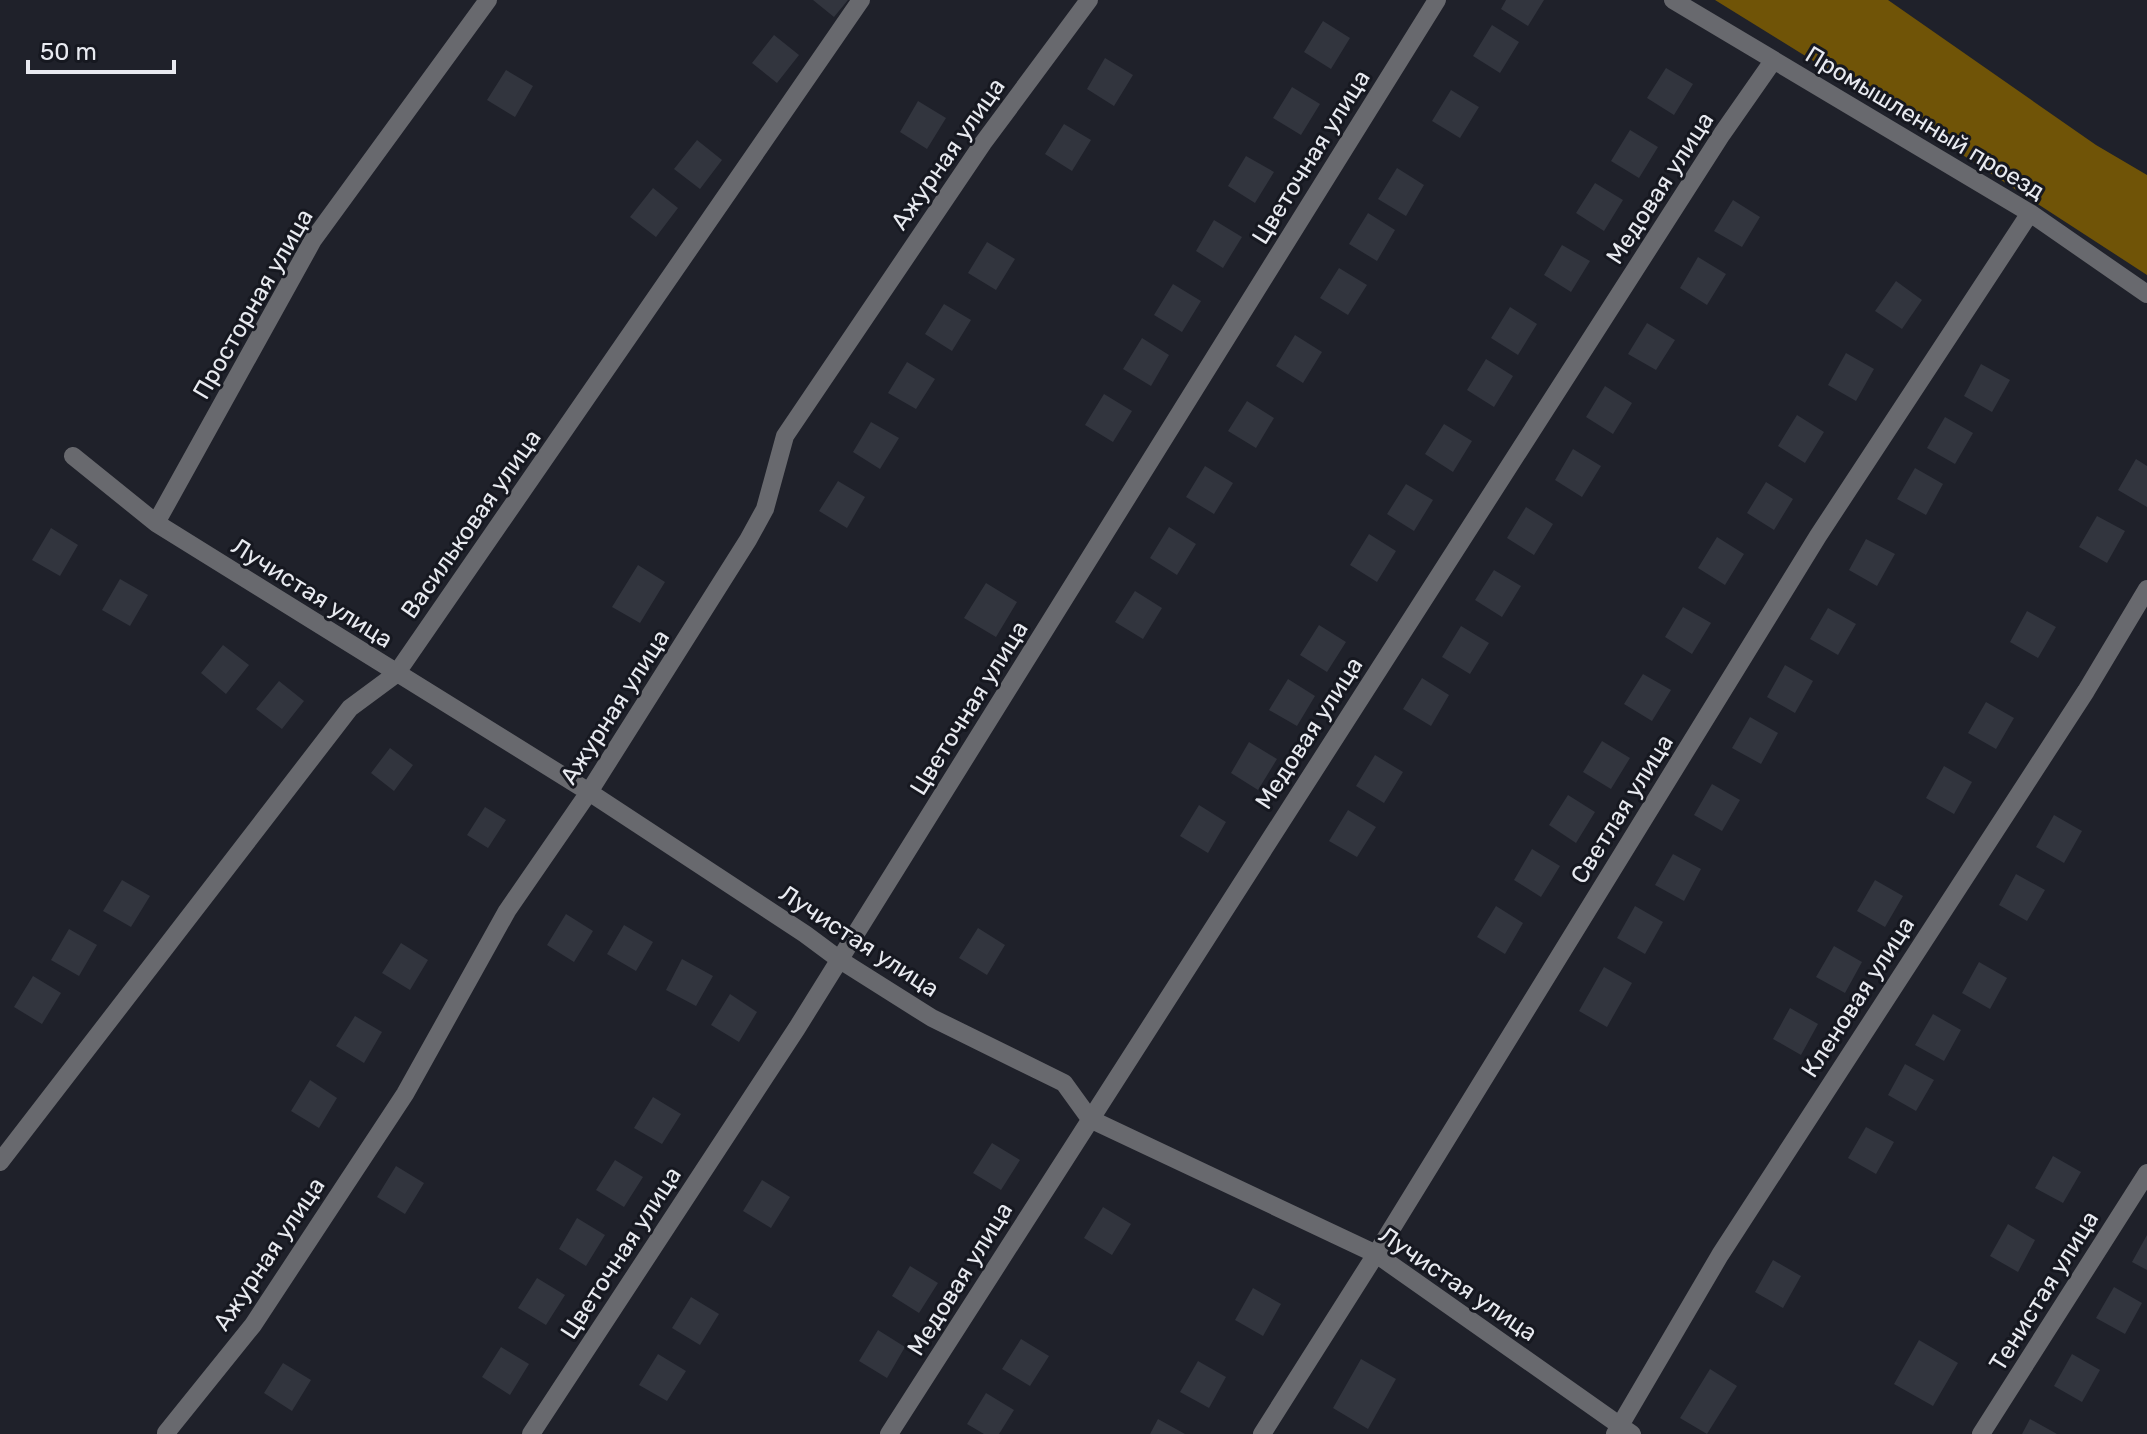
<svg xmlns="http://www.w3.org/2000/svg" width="2147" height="1434" font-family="Rubik,sans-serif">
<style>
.forest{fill:#705407}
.building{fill:#32353e}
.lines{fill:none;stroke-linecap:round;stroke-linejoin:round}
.street{stroke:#68696e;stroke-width:18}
.labels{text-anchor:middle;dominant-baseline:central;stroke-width:6;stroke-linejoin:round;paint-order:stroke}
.street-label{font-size:24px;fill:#e8eaf0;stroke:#161820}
</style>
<rect width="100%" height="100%" fill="#1f212a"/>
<path class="forest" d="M1715 0H1888L2096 145 2147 175V275L1915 124Z"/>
<path class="building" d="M813 0H848L834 17Z
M1506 0H1544L1528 26 1501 9Z
M1323 21 1350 38 1331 69 1304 52Z
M1492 25 1519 42 1500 73 1473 56Z
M774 35 799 55 777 83 752 63Z
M1105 58 1133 75 1114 106 1087 89Z
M1666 68 1693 84 1674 115 1647 98Z
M506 70 533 86 515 117 487 100Z
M1292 87 1320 104 1301 135 1273 118Z
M1451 90 1479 107 1460 138 1432 121Z
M918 101 946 118 927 149 900 132Z
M1064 124 1091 140 1072 171 1045 154Z
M1630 130 1658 147 1639 178 1611 161Z
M697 140 722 160 700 189 674 169Z
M1246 156 1274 172 1255 203 1228 186Z
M1397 168 1424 185 1406 216 1378 199Z
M1595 183 1623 200 1604 231 1576 213Z
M653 188 678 208 656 237 630 217Z
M1733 200 1760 217 1742 247 1714 231Z
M1368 213 1395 230 1377 261 1349 244Z
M1214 220 1242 237 1223 268 1196 251Z
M987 242 1015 259 996 290 968 273Z
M1562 245 1590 261 1571 292 1544 275Z
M1698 257 1726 274 1707 305 1680 288Z
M1339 268 1367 285 1348 315 1320 298Z
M1896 281 1922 300 1902 329 1875 311Z
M1173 284 1201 301 1182 332 1154 315Z
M944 304 971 320 952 351 925 334Z
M1510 307 1537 324 1518 355 1491 338Z
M1647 323 1675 340 1656 370 1628 354Z
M1295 335 1322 352 1303 383 1276 366Z
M1142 338 1169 355 1151 386 1123 369Z
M1846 353 1874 369 1856 401 1828 385Z
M1486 359 1513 376 1494 407 1467 390Z
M907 362 935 379 916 409 888 393Z
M1981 364 2010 380 1992 412 1964 396Z
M1605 386 1632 403 1613 434 1586 417Z
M1104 394 1132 411 1113 442 1085 425Z
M1247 401 1274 418 1256 448 1228 431Z
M1797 415 1824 432 1805 463 1778 446Z
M1945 417 1973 433 1955 464 1927 448Z
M871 422 899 438 880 469 853 452Z
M1444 424 1472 441 1453 472 1425 454Z
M1573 449 1601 466 1582 497 1555 480Z
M2136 459 2147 466V507L2118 490Z
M1205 466 1233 483 1214 514 1186 497Z
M1915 468 1943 484 1926 515 1897 499Z
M838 481 865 497 847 528 819 511Z
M1766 482 1793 499 1774 530 1747 513Z
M1406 484 1433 500 1414 531 1387 514Z
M1526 507 1553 524 1534 555 1507 538Z
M2097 516 2125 531 2107 563 2079 547Z
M1169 527 1196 544 1177 575 1150 558Z
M51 528 78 545 60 576 32 560Z
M1369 534 1396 551 1377 582 1350 565Z
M1717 537 1744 554 1725 585 1698 568Z
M1866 539 1895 554 1877 586 1849 570Z
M638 565 665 582 640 623 612 607Z
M1494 570 1521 586 1502 617 1475 600Z
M120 579 148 595 130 626 102 610Z
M986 583 1017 602 996 637 964 618Z
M1135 591 1162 608 1143 639 1115 622Z
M1683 607 1711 623 1692 654 1665 637Z
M1828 608 1856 624 1838 655 1810 639Z
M2027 611 2056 627 2038 658 2010 642Z
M1319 625 1346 642 1327 672 1300 655Z
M1461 626 1489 643 1470 674 1442 657Z
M223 645 249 665 226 694 201 673Z
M1785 665 1813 681 1795 713 1767 697Z
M1643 674 1671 690 1652 721 1624 704Z
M1422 678 1449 695 1431 726 1403 709Z
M1288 679 1315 696 1297 726 1269 710Z
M279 681 304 701 282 729 256 709Z
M1986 702 2014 718 1996 749 1968 733Z
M1750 717 1778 733 1761 764 1732 748Z
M1602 741 1630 758 1611 789 1583 772Z
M1249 742 1277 759 1258 790 1231 773Z
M390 748 413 765 394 791 371 773Z
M1375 755 1403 772 1384 803 1356 786Z
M1944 766 1972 782 1954 814 1926 798Z
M1712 784 1740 800 1722 831 1694 815Z
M1568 795 1595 812 1576 843 1549 825Z
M1199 805 1226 822 1208 853 1180 836Z
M485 807 506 820 488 848 467 835Z
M1348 810 1376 827 1357 857 1329 841Z
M2054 815 2082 831 2064 863 2036 847Z
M1532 849 1560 866 1541 897 1514 880Z
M1673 854 1701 869 1684 901 1655 885Z
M2016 874 2045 890 2027 921 1999 905Z
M122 880 150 896 131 927 103 911Z
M1875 880 1903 896 1885 927 1857 911Z
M1496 906 1523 923 1505 954 1477 937Z
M1635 906 1663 922 1645 954 1617 938Z
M566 914 593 931 574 962 547 945Z
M624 925 653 942 636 971 607 954Z
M978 928 1005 945 987 975 959 958Z
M69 929 97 945 79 976 51 960Z
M401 943 428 960 410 990 382 973Z
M1834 946 1862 962 1845 993 1816 977Z
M682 959 713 976 696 1006 666 990Z
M1979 962 2007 978 1990 1009 1962 993Z
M1604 967 1632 983 1607 1027 1579 1011Z
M33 976 61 993 42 1024 14 1007Z
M730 994 757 1012 739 1042 711 1025Z
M1790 1008 1818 1024 1801 1055 1773 1039Z
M1933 1014 1961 1030 1944 1061 1915 1045Z
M355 1016 382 1032 364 1063 336 1046Z
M1905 1064 1934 1080 1916 1111 1888 1095Z
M310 1080 337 1098 319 1128 291 1111Z
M653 1097 681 1114 662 1144 634 1128Z
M1866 1127 1894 1142 1876 1174 1848 1158Z
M992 1143 1020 1160 1001 1190 973 1173Z
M2053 1156 2081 1172 2063 1203 2035 1188Z
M615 1160 643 1177 624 1207 596 1190Z
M396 1166 424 1183 405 1214 377 1197Z
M762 1180 790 1197 771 1228 743 1211Z
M1103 1207 1131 1224 1112 1255 1084 1238Z
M577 1218 605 1235 586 1266 559 1249Z
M2008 1224 2035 1240 2018 1272 1990 1256Z
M2147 1235V1270L2132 1262Z
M1773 1260 1801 1276 1783 1308 1755 1292Z
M910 1266 938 1283 919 1313 892 1296Z
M537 1278 565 1295 546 1325 518 1308Z
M2114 1287 2142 1303 2125 1334 2096 1318Z
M1253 1288 1281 1304 1263 1336 1235 1320Z
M691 1297 719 1314 700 1345 672 1328Z
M878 1330 905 1347 887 1378 859 1361Z
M1021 1339 1049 1356 1030 1386 1002 1369Z
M1919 1340 1958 1363 1933 1406 1894 1384Z
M501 1347 529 1364 510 1395 482 1377Z
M658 1354 686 1371 667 1401 639 1385Z
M2072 1354 2100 1370 2082 1402 2054 1386Z
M1361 1359 1396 1379 1368 1429 1333 1408Z
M1198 1361 1226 1377 1209 1408 1180 1392Z
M283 1363 311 1380 292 1411 264 1393Z
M1710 1369 1737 1386 1707 1434 1680 1418Z
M986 1393 1014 1410 999 1434H984L967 1424Z
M1158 1419 1185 1434H1150Z
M2030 1419 2057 1434H2022Z"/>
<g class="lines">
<path class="street" d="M1673 0 2030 213 2147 294
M73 456 156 523 589 792 805 934 840 960 932 1018 1064 1083 1090 1119 1376 1254 1632 1434
M156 523 313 240 488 0
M0 1162 350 708 396 674 861 0
M166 1433 253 1325 405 1094 507 911 589 792 748 540 765 509 785 436 983 143 1089 0
M531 1434 797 1028 1437 0
M889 1434 1722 134 1773 61
M1262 1434 1376 1254 1818 536 2030 213
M1615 1434 1720 1255 2086 691 2147 589
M1981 1434 2147 1173"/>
</g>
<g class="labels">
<g class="street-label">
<text transform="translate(1925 123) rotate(31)">Промышленный проезд</text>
<text transform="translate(948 154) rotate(-55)">Ажурная улица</text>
<text transform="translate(1311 157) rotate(-58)">Цветочная улица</text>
<text transform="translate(1660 188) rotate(-57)">Медовая улица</text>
<text transform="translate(253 304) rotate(-60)">Просторная улица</text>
<text transform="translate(471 524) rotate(-55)">Васильковая улица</text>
<text transform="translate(312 593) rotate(32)">Лучистая улица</text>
<text transform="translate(615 707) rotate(-57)">Ажурная улица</text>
<text transform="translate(969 708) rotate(-58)">Цветочная улица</text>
<text transform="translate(1309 733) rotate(-57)">Медовая улица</text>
<text transform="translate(1622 809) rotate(-58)">Светлая улица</text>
<text transform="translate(859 941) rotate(33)">Лучистая улица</text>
<text transform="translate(1858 997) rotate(-57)">Кленовая улица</text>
<text transform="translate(621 1253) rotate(-57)">Цветочная улица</text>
<text transform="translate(269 1254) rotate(-56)">Ажурная улица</text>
<text transform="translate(960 1279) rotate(-58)">Медовая улица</text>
<text transform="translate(1458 1284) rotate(34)">Лучистая улица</text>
<text transform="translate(2044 1291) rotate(-58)">Тенистая улица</text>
</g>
</g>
<path d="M28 60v12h146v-12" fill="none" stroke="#e8eaf0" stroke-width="4"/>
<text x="40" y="60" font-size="24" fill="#e8eaf0" stroke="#161820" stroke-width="6" paint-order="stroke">50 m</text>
</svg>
